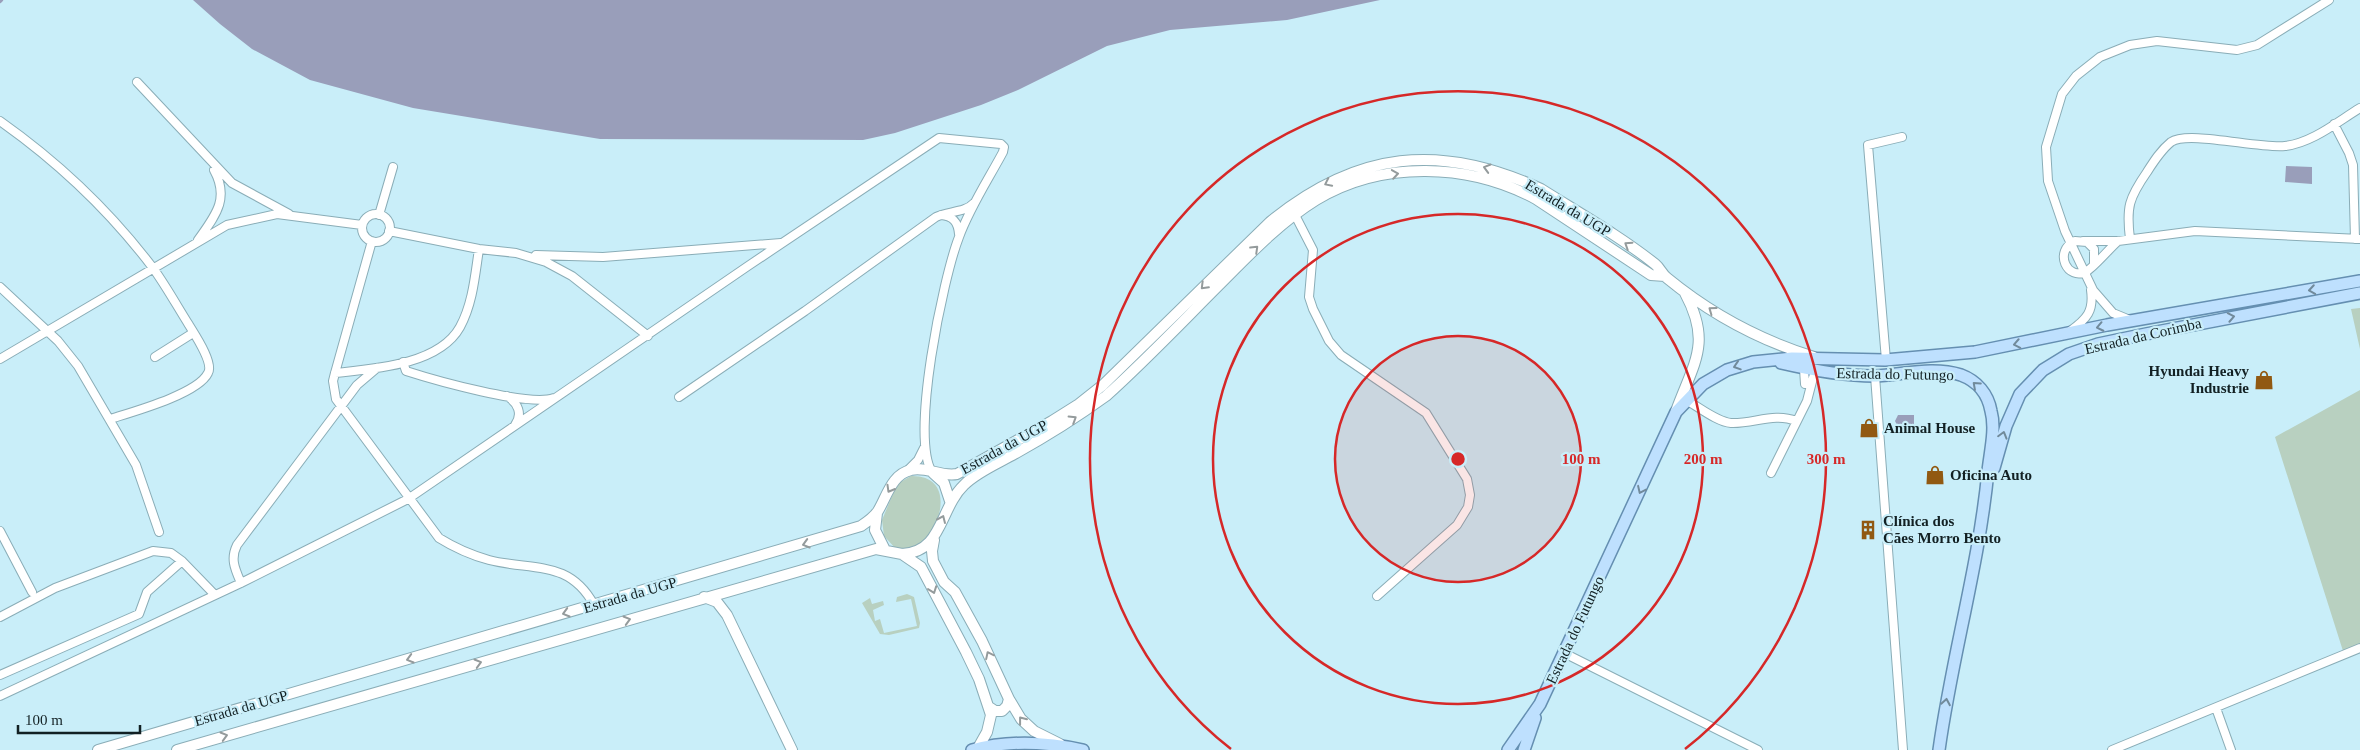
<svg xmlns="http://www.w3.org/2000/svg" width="2360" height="750" font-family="Georgia,serif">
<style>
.green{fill:#b8d0c0}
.water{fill:#999eba}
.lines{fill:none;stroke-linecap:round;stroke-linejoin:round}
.stream{stroke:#999eba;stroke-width:2.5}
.street-casing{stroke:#8aadb7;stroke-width:10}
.secondary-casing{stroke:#8aadb7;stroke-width:12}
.primary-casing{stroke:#658fb1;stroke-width:14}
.street{stroke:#fff;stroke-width:8}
.secondary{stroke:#fff;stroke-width:10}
.primary{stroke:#bee0fe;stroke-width:11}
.oneway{stroke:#949b9c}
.oneway2{stroke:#718a9b}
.ring{fill:none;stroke:#d62828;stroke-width:2.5}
.labels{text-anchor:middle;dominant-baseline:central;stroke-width:4.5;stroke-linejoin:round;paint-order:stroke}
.street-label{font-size:15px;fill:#122023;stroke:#c9eef9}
.poi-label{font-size:15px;font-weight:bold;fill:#122023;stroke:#c9eef9;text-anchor:start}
.centre{fill:#d62828;stroke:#c9eef9;stroke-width:2.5}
.ring-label{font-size:15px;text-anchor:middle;font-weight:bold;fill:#d62828;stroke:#c9eef9;stroke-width:4.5;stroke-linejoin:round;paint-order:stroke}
</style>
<rect width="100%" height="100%" fill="#c9eef9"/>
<path class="green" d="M2360 308V349L2351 309Z
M2360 390V644L2343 651 2275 437Z
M911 476C959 475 940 535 915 548 911 551 902 549 896 549L884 536 882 520 897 484Z
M907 594 914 597 920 623 919 628 889 635 880 634 862 603 870 598 872 604 883 601 884 605 873 610 875 621 880 619 884 633 917 626 911 599 896 602 897 597Z"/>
<path class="water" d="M193 0H1380L1287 20 1170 30 1107 46 1018 90 981 105 895 133 863 140 600 139 413 108 310 80 252 49 220 24Z
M2286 166 2312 167V184L2285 182Z
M1898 415H1914V424L1897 425 1895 421Z"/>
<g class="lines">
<path class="stream" d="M0 2 2 0"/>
<defs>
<path id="street" d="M137 82 232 183 289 214
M0 121C58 162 110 211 153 268 166 286 177 306 189 325 195 335 214 363 208 373 198 394 132 412 110 419
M2334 124 2349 153 2353 165 2355 239
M362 228a14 14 0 1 1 28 0a14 14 0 1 1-28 0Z
M379 215 393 167
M941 215C953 216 958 222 959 234
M1295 215 1313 250 1309 297 1313 309 1329 341 1341 355 1426 413 1467 479 1470 495 1468 507 1457 525 1377 596
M389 231 479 249 516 253 546 262 572 276 648 336
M2130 239C2126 207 2129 198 2147 172 2154 161 2161 150 2171 142 2188 130 2259 149 2285 146 2312 143 2337 122 2360 108
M198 240C215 216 230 199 214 170
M372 241 335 373 333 381 336 399 439 538C455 548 471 555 489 560 532 571 569 559 594 605
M2083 241H2118L2195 231 2360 239
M536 255 603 257 781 243
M2094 263V249L2087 242 2075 241C2053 251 2067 282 2087 271 2095 266 2110 248 2118 241
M0 287 58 341 78 366 136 465 159 532
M2130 320 2113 313 2093 290 2065 231 2048 181 2046 147 2062 94 2076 76 2100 57 2130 45 2157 41 2237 50 2257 45 2329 0
M2070 331C2087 319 2094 311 2091 290
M155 357 193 333
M0 359 227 225 277 214 362 225
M1886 360 1868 145 1902 137
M403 362 406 371C434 380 529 407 554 398
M1804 369 1805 384
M335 373C373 369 439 365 460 327 473 303 475 275 479 249
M1875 376 1903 750
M507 396C518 403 523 414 515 425
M679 397 805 311 936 217C948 211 965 213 974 203
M1686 400C1699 407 1717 422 1731 423 1753 424 1775 412 1796 421
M908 470 918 460 924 448
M1771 473 1807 401 1815 370
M0 531 32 592
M241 583C235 569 230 559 237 545L357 385 377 368
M0 617 55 588 153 551 171 553 182 561 215 595
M1564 653 1758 750
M0 675 139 614 147 592 182 561
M0 696 241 583 408 499 748 266 939 138 1001 144 1004 147 1003 152C988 180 970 207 959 237 943 278 910 437 932 472
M2216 708 2231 750
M2112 750 2360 648"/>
<path id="secondary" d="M1676 411C1694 362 1712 343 1685 293
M933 473 944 483 950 501
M877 513 875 530 885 550
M934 540 932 551 933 561 944 582 955 592 982 641 1009 699 1021 719 1034 731 1060 744
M902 554C943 552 939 509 964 485 978 471 999 463 1016 453 1047 436 1077 417 1106 396 1145 361 1182 322 1219 285 1249 255 1279 223 1316 200 1382 160 1469 163 1536 199L1651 275 1665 276
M704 597 717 602 727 615 792 750
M989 707 995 711H1002L1007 706 1009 699
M98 750 861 526C867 522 874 517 878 511 887 496 892 474 911 470 926 466 940 477 957 474L1052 421 1079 404 1103 385 1270 222C1357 151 1440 142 1541 189 1579 213 1620 236 1655 264 1660 268 1662 274 1667 278 1712 315 1759 340 1814 357
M177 750 876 549 902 554 921 567 966 652 979 679 991 715 987 732 978 748"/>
<path id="primary" d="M1781 363C1811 370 1843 376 1874 376 1903 375 1932 366 1961 375 1977 381 1988 394 1991 411 1996 429 1990 452 1988 471 1979 565 1952 656 1939 750
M1994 468 2006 426 2020 394 2043 370 2069 354 2098 344 2146 334 2360 293
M972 750C1009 740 1047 742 1083 750
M1508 750 1540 704 1676 412 1703 384 1727 370 1753 362 1792 358 1885 360 1975 352 2107 325 2360 281
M1524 750 1535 718"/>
</defs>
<use href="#street" class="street-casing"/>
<use href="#secondary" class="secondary-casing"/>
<use href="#primary" class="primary-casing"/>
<use href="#street" class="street"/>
<use href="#secondary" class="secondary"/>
<use href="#primary" class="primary"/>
</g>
<defs><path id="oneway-chevron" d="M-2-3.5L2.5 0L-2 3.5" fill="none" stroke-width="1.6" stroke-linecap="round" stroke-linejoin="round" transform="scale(1.25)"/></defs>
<g class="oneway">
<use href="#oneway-chevron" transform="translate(1487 168) rotate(-164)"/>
<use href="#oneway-chevron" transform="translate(1395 174) rotate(-9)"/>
<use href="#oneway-chevron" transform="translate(1328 183) rotate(154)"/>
<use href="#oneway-chevron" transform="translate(1628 245) rotate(-147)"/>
<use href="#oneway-chevron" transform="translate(1255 249) rotate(-44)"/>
<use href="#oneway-chevron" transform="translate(1204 286) rotate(135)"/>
<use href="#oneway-chevron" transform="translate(1712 310) rotate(-144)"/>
<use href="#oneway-chevron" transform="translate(1073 419) rotate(-32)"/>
<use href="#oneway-chevron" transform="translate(890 489) rotate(120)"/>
<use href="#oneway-chevron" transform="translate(942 519) rotate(-66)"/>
<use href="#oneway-chevron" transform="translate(806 544) rotate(164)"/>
<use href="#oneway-chevron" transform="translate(933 590) rotate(70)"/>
<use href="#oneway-chevron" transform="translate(566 613) rotate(164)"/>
<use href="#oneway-chevron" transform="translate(627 620) rotate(-16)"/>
<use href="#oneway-chevron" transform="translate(989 655) rotate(-116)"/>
<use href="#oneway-chevron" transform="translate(410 659) rotate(164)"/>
<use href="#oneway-chevron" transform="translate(478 663) rotate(-16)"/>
<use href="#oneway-chevron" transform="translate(1022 720) rotate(-128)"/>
<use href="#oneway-chevron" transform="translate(224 736) rotate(-16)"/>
</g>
<g class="oneway2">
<use href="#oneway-chevron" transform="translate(2312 290) rotate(171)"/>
<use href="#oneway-chevron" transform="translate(2231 317) rotate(-11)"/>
<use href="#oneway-chevron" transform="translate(2100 327) rotate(168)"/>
<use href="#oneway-chevron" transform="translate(2017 344) rotate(169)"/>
<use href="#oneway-chevron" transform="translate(1737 366) rotate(162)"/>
<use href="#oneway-chevron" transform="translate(1976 385) rotate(-138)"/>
<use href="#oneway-chevron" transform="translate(2003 435) rotate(-74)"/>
<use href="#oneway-chevron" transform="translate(1641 490) rotate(115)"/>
<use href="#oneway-chevron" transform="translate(1946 702) rotate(-80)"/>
</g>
<circle cx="1458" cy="459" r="123" fill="#d62828" fill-opacity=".12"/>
<g class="ring">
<circle cx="1458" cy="459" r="123"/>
<circle cx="1458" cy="459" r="245"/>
<path d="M1231 749A368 368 0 1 1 1685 749"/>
</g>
<defs>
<symbol id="shop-bare" viewBox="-9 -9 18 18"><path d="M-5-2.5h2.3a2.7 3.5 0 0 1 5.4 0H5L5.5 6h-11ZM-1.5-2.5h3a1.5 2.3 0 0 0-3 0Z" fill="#915912" stroke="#c9eef9" stroke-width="2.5" paint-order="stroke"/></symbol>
<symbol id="building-bare" viewBox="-9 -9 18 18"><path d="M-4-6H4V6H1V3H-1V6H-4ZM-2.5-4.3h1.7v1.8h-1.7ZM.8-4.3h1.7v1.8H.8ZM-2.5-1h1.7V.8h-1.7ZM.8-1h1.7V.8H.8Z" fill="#915912" stroke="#c9eef9" stroke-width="2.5" paint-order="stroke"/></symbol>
</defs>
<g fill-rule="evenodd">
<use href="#shop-bare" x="2250" y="366" width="28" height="28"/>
<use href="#shop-bare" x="1855" y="414" width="28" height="28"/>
<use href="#shop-bare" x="1921" y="461" width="28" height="28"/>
<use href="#building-bare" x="1854" y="516" width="28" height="28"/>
</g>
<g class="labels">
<g class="street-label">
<text transform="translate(1568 208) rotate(31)">Estrada da UGP</text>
<text transform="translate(2143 336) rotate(-13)">Estrada da Corimba</text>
<text transform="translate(1895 374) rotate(1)">Estrada do Futungo</text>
<text transform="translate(1004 447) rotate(-29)">Estrada da UGP</text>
<text transform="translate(630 595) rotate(-16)">Estrada da UGP</text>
<text transform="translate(1575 630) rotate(-65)">Estrada do Futungo</text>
<text transform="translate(241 708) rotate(-16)">Estrada da UGP</text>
</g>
<g class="poi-label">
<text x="2249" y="371" text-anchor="end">Hyundai Heavy<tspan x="2249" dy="17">Industrie</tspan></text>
<text x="1884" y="428">Animal House</text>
<text x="1950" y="475">Oficina Auto</text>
<text x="1883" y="521">Clínica dos<tspan x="1883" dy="17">Cães Morro Bento</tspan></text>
</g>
</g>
<circle cx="1458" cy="459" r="8" class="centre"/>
<g class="ring-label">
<text x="1581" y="464">100 m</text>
<text x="1703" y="464">200 m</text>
<text x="1826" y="464">300 m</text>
</g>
<path d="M18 725v8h122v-8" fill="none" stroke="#122023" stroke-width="2.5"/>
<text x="25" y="725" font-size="15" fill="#122023" stroke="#c9eef9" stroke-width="4" paint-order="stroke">100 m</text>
</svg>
